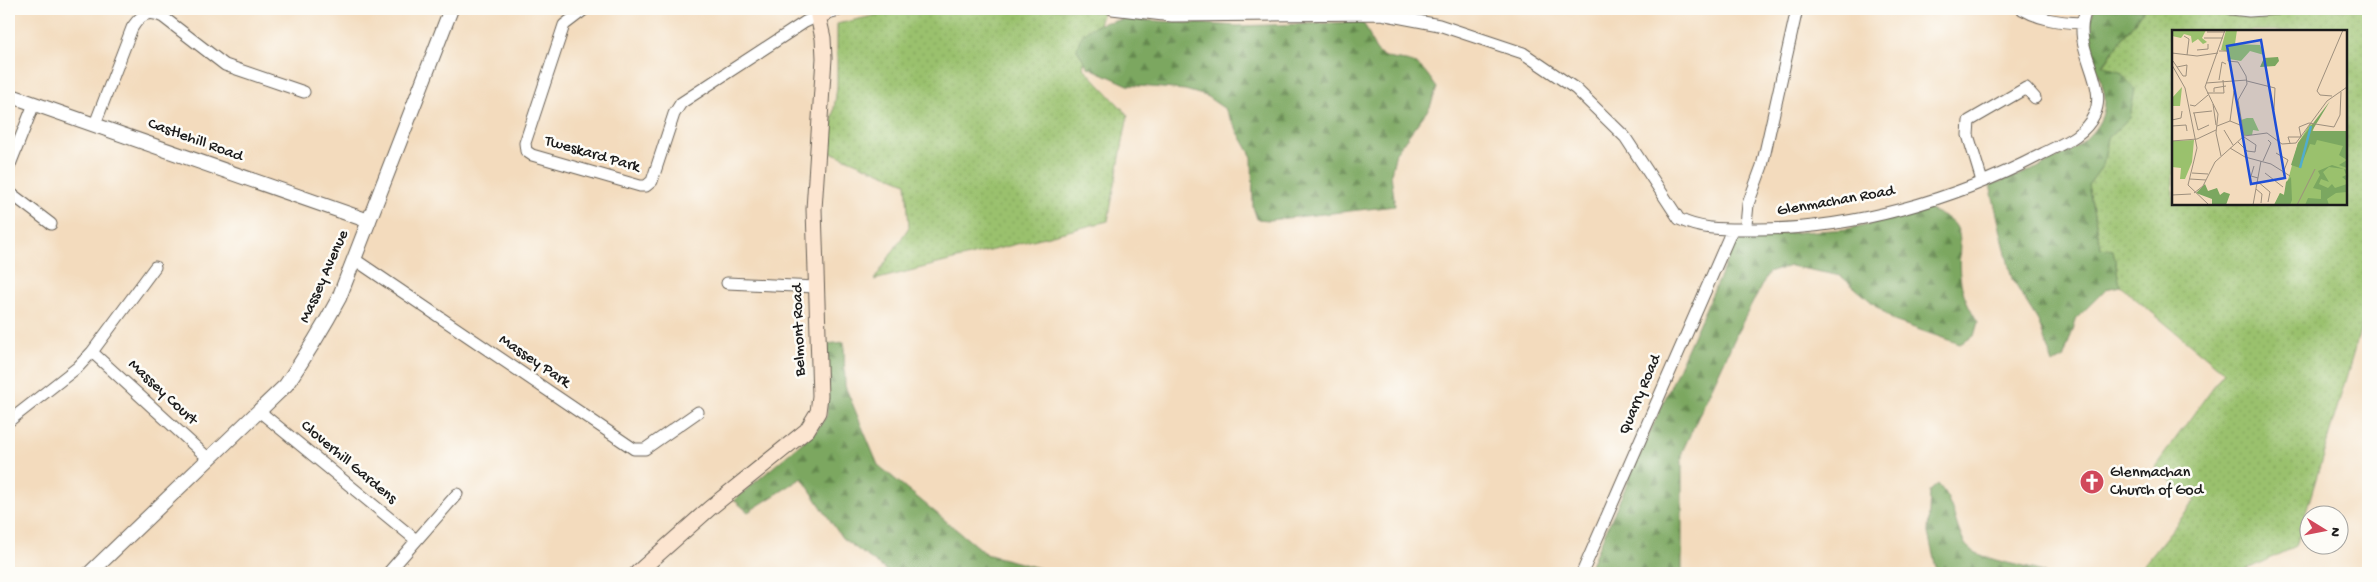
<svg xmlns="http://www.w3.org/2000/svg" width="2377" height="582" font-family="'Gochi Hand',sans-serif">
<style>
.grass{fill:url(#grass-dots);stroke:#5b6e44;fill-rule:evenodd}
.forest{fill:url(#forest-firs);stroke:#4c623e}
.lines{fill:none;stroke-linecap:round;stroke-linejoin:round}
.minor-casing{stroke:#675f54;stroke-width:13}
.tertiary-casing{stroke:#675f54;stroke-width:16}
.secondary-casing{stroke:#675f54;stroke-width:17}
.minor{stroke:#fff;stroke-width:11}
.tertiary{stroke:#fff;stroke-width:14}
.secondary{stroke:#fce5d0;stroke-width:15}
.labels{text-anchor:middle;dominant-baseline:central;stroke-width:5;stroke-linejoin:round;paint-order:stroke}
.street-label{font-size:16px;fill:#1c1c1c;stroke:#fdfcf7}
.poi-label{font-size:16px;fill:#1c1c1c;stroke:#fdfcf7;text-anchor:start}
.inset-river{fill:none;stroke:#50adce;stroke-width:2.5}
.inset-road{fill:none;stroke:#9d8f7d;stroke-width:1}
.view{fill:#1d4ed8;fill-opacity:0.15;stroke:#1d4ed8;stroke-width:2.5}
.inset-edge{fill:none;stroke:#1c1c1c;stroke-width:2.5}
</style>
<defs>
<pattern id="grass-dots" width="8" height="8" patternUnits="userSpaceOnUse" patternTransform="scale(1.25)"><rect width="8" height="8" fill="#9ac16d"/><path d="M2 2h.1M6 6h.1" fill="none" stroke="#84a55e" stroke-width="1.8" stroke-linecap="round"/></pattern>
<pattern id="forest-firs" width="22" height="20" patternUnits="userSpaceOnUse" patternTransform="scale(1.25)"><rect width="22" height="20" fill="#7ba760"/><path d="M5 1l3.5 6h-7zM16 11l3.5 6h-7z" fill="#64874e"/></pattern>
</defs>
<rect width="100%" height="100%" fill="#fdfcf7"/>
<filter id="ink" filterUnits="userSpaceOnUse"><feTurbulence type="fractalNoise" baseFrequency=".02" numOctaves="2"/><feDisplacementMap in="SourceGraphic" scale="10" xChannelSelector="R" yChannelSelector="G"/><feConvolveMatrix kernelMatrix="1 2 1 2 8 2 1 2 1" color-interpolation-filters="sRGB"/></filter>
<filter id="wash" filterUnits="userSpaceOnUse"><feTurbulence type="fractalNoise" baseFrequency=".0096" numOctaves="4" result="noise"/><feDisplacementMap in="SourceGraphic" scale="20" xChannelSelector="R" yChannelSelector="G"/><feGaussianBlur stdDeviation="1.12" result="paint"/><feColorMatrix in="noise" values="0 0 0 0 0 0 0 0 0 0 0 0 0 0 0 0 0 1.4 0 .05"/><feComposite in="paint" operator="in"/></filter>
<g filter="url(#wash)">
<rect width="100%" height="100%" fill="#f3dbbd"/>
<path class="grass" d="M904 9H1075L1103 13 1083 67 1128 115 1108 221 874 280 909 227 906 183 828 151 837 87V24Z
M2144 9H2217L2232 12 2281 13 2292 9H2368V304L2296 546 2239 573H2137L2195 501 2155 467 2224 372 2120 286 2113 251 2101 248 2088 185 2103 165 2108 138 2130 117 2103 66ZM2173 31H2346V204H2173Z"/>
<path class="forest" d="M2095 9H2144L2103 65 2119 71 2135 89 2130 117 2108 138 2103 165 2088 185 2101 248 2113 250 2120 286 2106 289 2077 318 2063 359 2053 364 2038 321 2012 279 1990 185C2029 172 2119 144 2103 88 2094 57 2078 41 2095 9Z
M1127 19 1238 26 1362 22C1372 33 1370 47 1381 55 1391 61 1405 59 1416 64 1425 69 1431 80 1437 88L1430 107 1396 152 1391 174 1395 206 1269 220 1257 219 1253 207 1252 157 1225 109 1206 96 1185 90 1128 85 1088 67 1077 50C1080 24 1105 22 1127 19Z
M1926 209C1973 223 1956 240 1960 276 1962 294 1969 307 1978 322L1974 336 1960 344 1894 321 1841 276 1790 266 1768 273 1740 327 1682 452V573H1587L1738 236 1848 229Z
M844 342 845 386 878 465 986 554 1058 573H890L842 538 802 478 748 512 734 500 816 431 827 415 826 344Z
M1938 484C1954 501 1954 525 1965 544 1975 560 2026 565 2045 573H1934L1936 568 1928 533 1930 491Z"/>
</g>
<g filter="url(#ink)">
<g class="lines">
<defs>
<path id="minor" d="M585 9 564 25 525 143 526 151 532 155 640 186H646L652 181 674 114 681 103 805 22 818 16
M1112 9 1172 16 1381 14 1439 25 1523 53 1576 89 1625 137 1679 219C1701 230 1724 229 1749 229 1849 231 1955 200 2044 153 2062 144 2085 135 2094 115 2110 83 2068 45 2087 9
M2022 9C2041 20 2059 22 2081 23
M2231 9 2249 11 2278 9
M824 14 843 9
M95 124 132 28C140 15 149 9 163 17L225 65 304 92
M9 167 34 104
M1982 181 1968 135 1969 121 2026 88 2035 98
M9 192 51 224
M1748 229 1746 225 1748 204 1762 166 1797 9
M354 259 634 449H645L698 412
M727 283 816 287
M92 352 209 459
M259 411 416 540
M9 421 78 367 92 352 155 267
M388 573 457 494
M1582 573 1732 230"/>
<path id="tertiary" d="M9 95 369 221
M90 573 286 385C305 357 323 328 339 298L451 9"/>
<path id="secondary" d="M637 573 710 508 807 430 818 412 820 396 814 209 824 58 823 38 818 16 824 14 821 9"/>
</defs>
<use href="#minor" class="minor-casing"/>
<use href="#tertiary" class="tertiary-casing"/>
<use href="#secondary" class="secondary-casing"/>
<use href="#minor" class="minor"/>
<use href="#tertiary" class="tertiary"/>
<use href="#secondary" class="secondary"/>
</g>
</g>
<defs>
<symbol id="church-disc" viewBox="-11 -11 22 22"><circle r="9.5" fill="#d1495b" stroke="#fdfcf7"/><path d="M-1.2-6h2.4v3.5h3.3v2.4h-3.3V6h-2.4V-.1h-3.3v-2.4h3.3Z" fill="#fff"/></symbol>
</defs>
<g fill-rule="evenodd">
<use href="#church-disc" x="2078" y="468" width="28" height="28"/>
</g>
<g class="labels">
<g class="street-label">
<text transform="translate(195 141) rotate(20)">Castlehill Road</text>
<text transform="translate(592 155) rotate(16)">Tweskard Park</text>
<text transform="translate(1836 202) rotate(-10)">Glenmachan Road</text>
<text transform="translate(325 277) rotate(-66)">Massey Avenue</text>
<text transform="translate(800 330) rotate(-92)">Belmont Road</text>
<text transform="translate(534 362) rotate(34)">Massey Park</text>
<text transform="translate(162 393) rotate(43)">Massey Court</text>
<text transform="translate(1641 395) rotate(-67)">Quarry Road</text>
<text transform="translate(348 463) rotate(40)">Cloverhill Gardens</text>
</g>
<g class="poi-label">
<text x="2110" y="473">Glenmachan<tspan x="2110" dy="18">Church of God</tspan></text>
</g>
</g>
<g transform="translate(2172 30)">
<rect width="175" height="175" fill="#f3dbbd"/>
<path d="M0 0H34L30 8 35 12 31 14 26 9 20 13 19 6 12 4 9 8 0 6ZM54 0H65L63 14 88 15 92 25 78 21 69 31 57 29V22L49 20ZM10 57 8 76H0V68ZM75 88H81L87 101 81 100 80 105H72L69 90ZM138 94 142 95 141 101H175V175H102L108 163 112 165 126 113ZM22 110 20 132 13 149H8L9 138 0 137V111Z" fill="#9ac16d"/>
<path d="M92 28 106 27 107 31 103 36 88 37ZM158 71 140 101H175V138L167 135 175 130 167 125 171 116 145 110 143 115 138 114 128 138 119 135 126 113ZM160 135 175 140V151L170 147 174 145 172 139 157 137 151 142 157 152 149 149 147 154 156 158 160 154 163 158 175 154V162L164 163 155 169 157 175H133L136 168 149 169V160L141 158 148 145 146 141ZM119 147 120 170 118 175H102L108 163 112 165 114 152ZM33 154 36 161 45 158 48 165 52 162 58 164 54 175H40V169L24 163Z" fill="#7ba760"/>
<path class="inset-river" d="M128 138 139 96"/>
<path class="inset-road" d="M35 2H53M12 6 17 9 15 25M32 8H51M25 20 36 19V14M47 21H56V31L66 32 74 46 75 54 66 70 72 106M0 23 25 26 46 23M1 31 11 46M0 35 13 58 25 118 16 155 37 175M5 37 15 35 14 46H11M47 50 50 32 54 34M75 51 103 58 102 80M34 53 75 50M42 62V58L54 56M35 63H52L51 50M160 66 148 65 145 61 171 0M41 74 44 95M18 75 23 76 36 65M21 83 40 81M22 83 26 100 37 95M0 90 9 88 10 81M58 91 62 61M0 96 14 95 15 101M45 96 58 91 68 95M52 100 61 115M0 111 25 109 44 100M66 112 75 121 83 122 84 115 72 107M118 113 116 107H129L127 97 137 93 162 97 168 85 169 62M58 118 73 127 99 134 118 146M104 123 116 130 111 143M49 126 44 103 46 84 33 57 53 0M91 131 99 113 96 110M82 136 79 146 86 148M20 143 36 144M93 143 111 157M18 149 34 150M85 151 98 162 96 172M84 159 90 164 89 173M22 163 31 156 43 132 72 106 95 103 110 114 124 113 155 71 175 57M0 165 19 164M81 175 89 131M125 175 143 139"/>
<path class="view" d="M89 10 113 148 79 154 55 16Z"/>
<rect width="175" height="175" class="inset-edge"/>
</g>
<rect width="2377" height="582" fill="none" stroke="#fdfcf7" stroke-width="30"/>
<g transform="translate(2324 530) rotate(100)"><circle r="24" fill="#fdfcf7" stroke="#a3a29f"/>
<path d="M0-4L9 19L0 12L-9 19Z" fill="#d1495b"/>
<text y="-8" font-size="14" font-weight="bold" text-anchor="middle" fill="#1c1c1c">N</text>
</g>
</svg>
